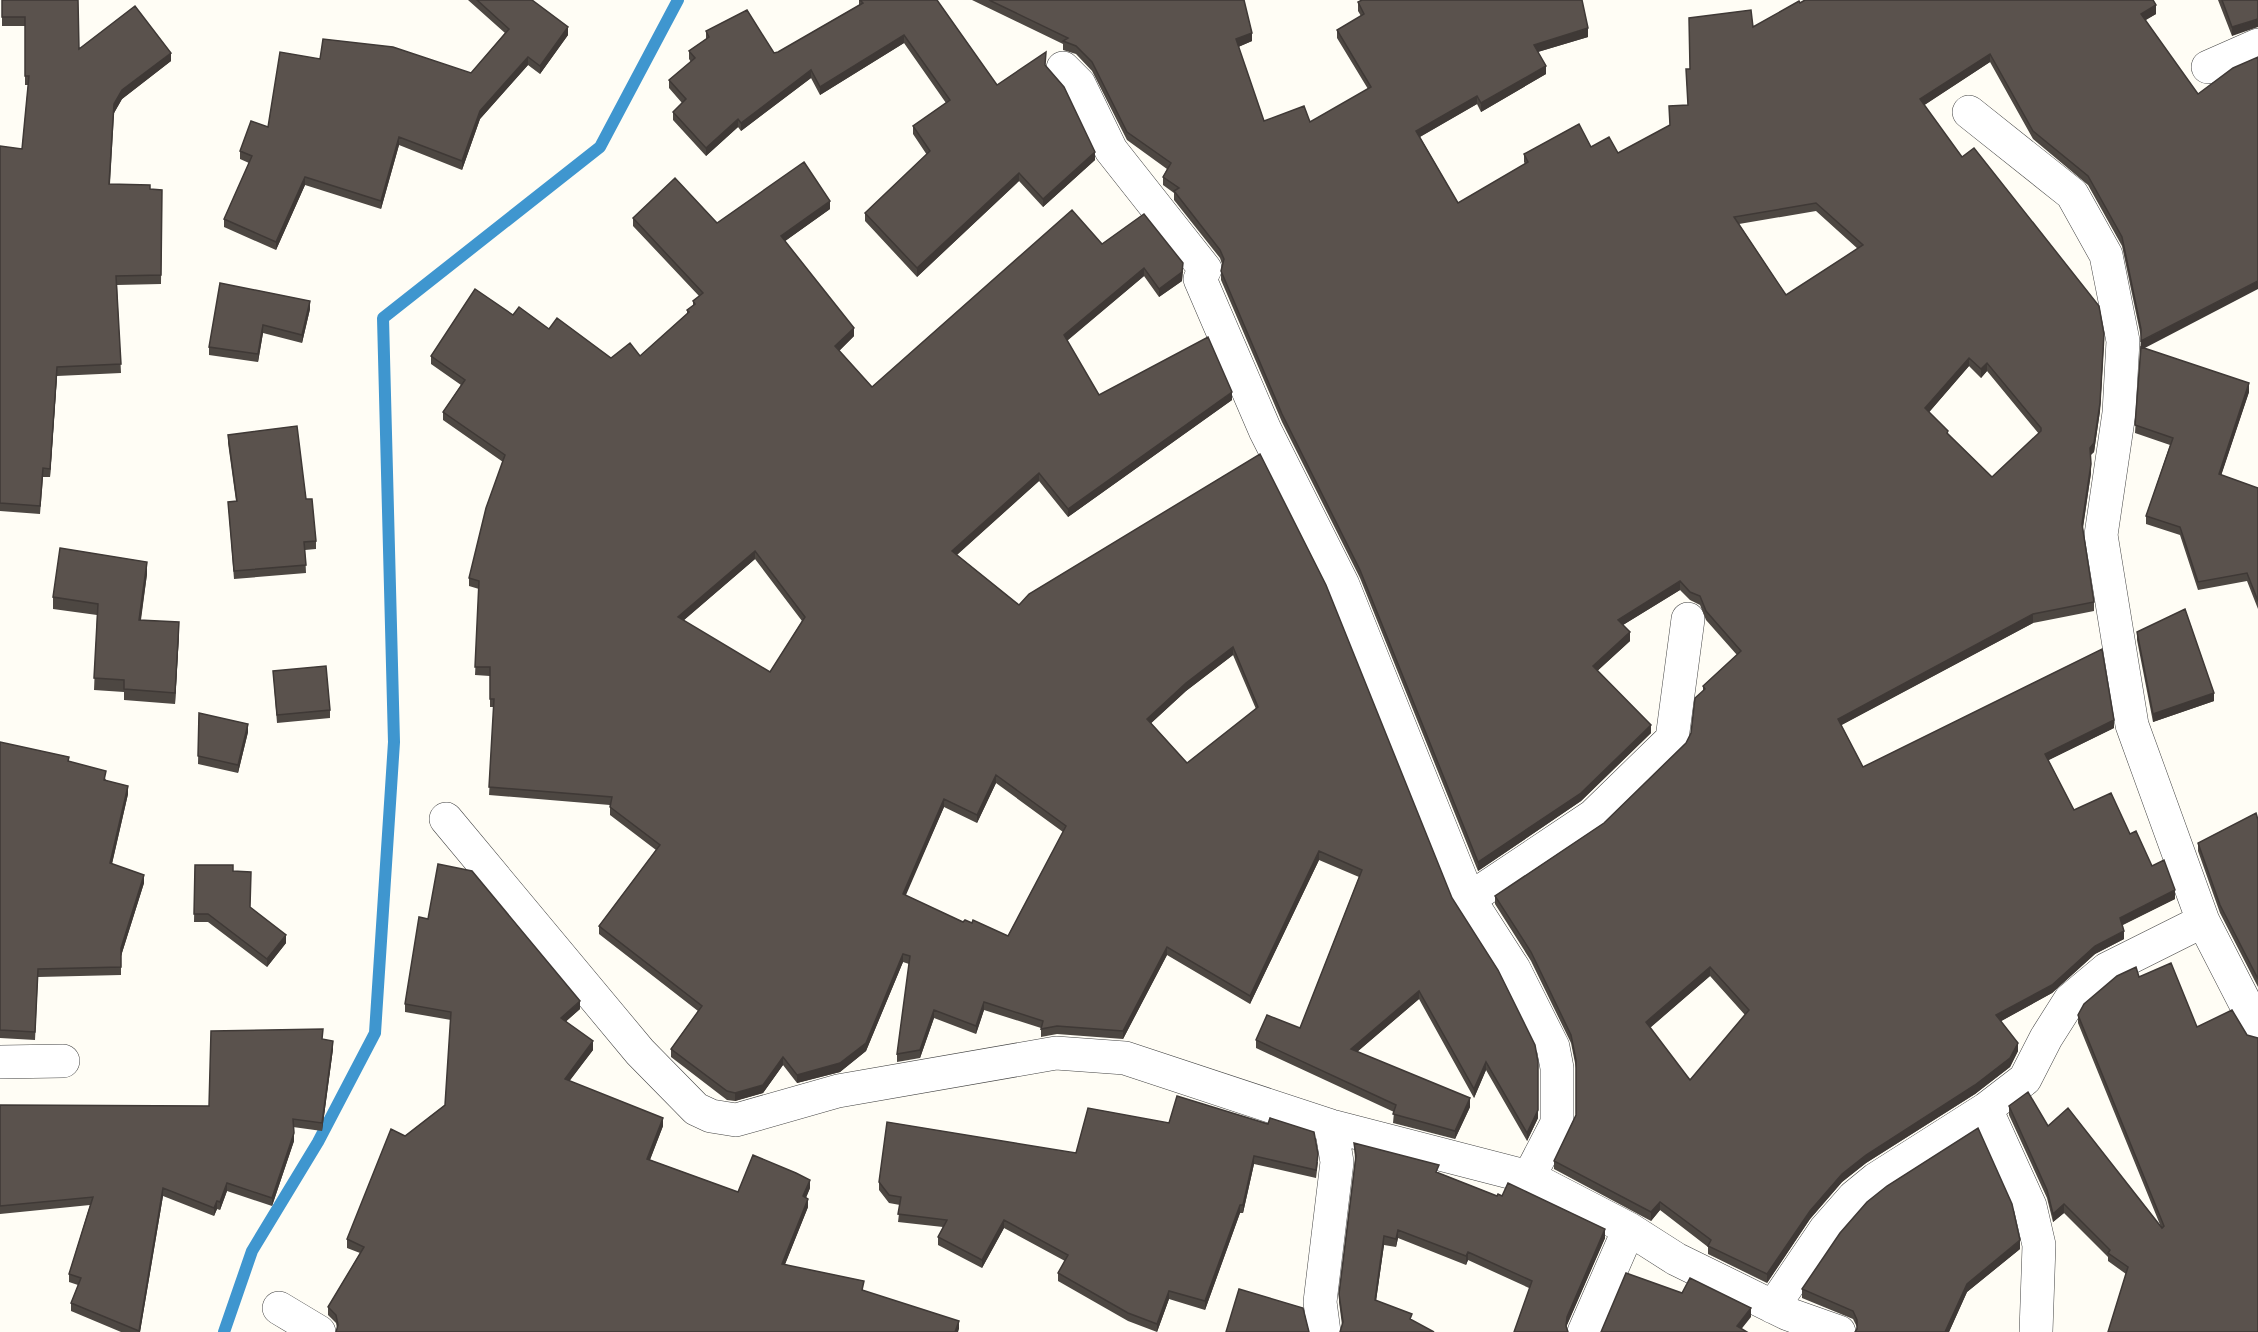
<svg xmlns="http://www.w3.org/2000/svg" width="2258" height="1332" font-family="'Libre Baskerville',serif">
<style>
.lines{fill:none;stroke-linecap:round;stroke-linejoin:round}
.stream{stroke:#3f96cf;stroke-width:12}
.street-casing{stroke:#444;stroke-width:34}
.street{stroke:#fff;stroke-width:33}
.wall{fill:#4d4742;fill-rule:evenodd}
.shaded-wall{fill:#3f3936}
.building{fill:#5a524d;stroke:#3f3936;stroke-width:1.5;fill-rule:evenodd}
</style>
<rect width="100%" height="100%" fill="#fffdf5"/>
<g class="lines">
<path class="stream" d="M224 1332 252 1251 318 1142 375 1033 394 742 383 318 600 147 678 0"/>
<defs>
<path id="street" d="M2208 67 2258 45
M1063 68 1079 84 1111 150 1205 269 1200 279 1265 430 1343 585 1469 899 1514 969 1553 1047 1557 1068V1123L1529 1177
M1969 112 2072 194 2106 255 2123 341 2119 413 2101 535 2132 725 2203 921 2258 1028
M446 819 640 1052 696 1109 711 1116 736 1120 838 1091 1056 1053 1125 1058 1331 1126 1529 1177 1629 1229 1676 1259 1788 1314 1839 1332
M1469 899 1593 816 1672 739 1688 619
M0 1062 63 1061
M1986 1109 2030 1206 2039 1245 2036 1332
M1773 1307 1825 1230 1854 1197 1876 1179 1986 1109 2025 1079 2046 1038 2070 1000 2107 969 2203 921
M279 1308 319 1332
M1324 1332 1320 1302 1337 1162 1331 1126
M1584 1332 1629 1229"/>
</defs>
<use href="#street" class="street-casing"/>
<use href="#street" class="street"/>
</g>
<path class="wall" d="M2 0 79 49 171 61 122 99 114 113 110 184 150 189 162 190 161 284 117 285 121 373 57 376 50 477H43L40 514 0 511V146L22 149 28 85H25V26H2Z
M468 0H532L568 35 540 74 528 65 480 119 462 170 399 145 381 209 305 185 276 250 224 227V219L249 163 240 159V151L268 127 320 59 471 73 505 33Z
M859 0H937L997 85 1046 66 1095 160 1043 207 1019 181 917 277 865 221V213L927 155 913 134V126L946 103 904 43 820 95 811 78 741 131 738 127 706 156 673 120V112L682 103 669 88V80L691 62 689 59V51L706 39V31L774 53 778 52 859 5Z
M972 0H1244L1252 41 1238 47 1264 121 1310 122 1368 89 1337 38V30L1361 16 1358 11V2L1588 37 1538 52 1546 74 1481 112 1477 104 1420 137 1458 203 1525 164 1524 162V154L1591 147 1618 153 1670 125 1669 106 1688 105 1686 69H1690L1753 27 1800 3 2156 14 2145 20 2144 348 2249 392 2221 475 2258 488V609L2247 581 2198 590 2180 535 2146 524V516L2170 445 2135 433 2141 337 2122 246 2088 185 2033 139 1990 62 1924 105 1962 157 2104 342 2100 411 2094 452 2090 455 2091 473 2083 528 2094 602V611L2033 623 1841 725 1863 767 2114 728 2048 760 2074 810 2130 834 2175 899 2123 925 2124 939 2095 954 2052 993 2001 1021 2018 1051 2010 1067 1975 1094 1866 1163 1842 1182 1810 1219 1767 1283 1708 1254V1247L1660 1210 1651 1221 1554 1169V1161L1576 1115V1068L1571 1043 1531 961 1495 904V896L1604 823 1686 743 1691 733 1703 692V686L1737 655 1706 620 1700 605 1690 600 1680 590 1623 625 1630 641 1597 671 1651 733 1581 801 1478 871 1360 578 1282 422 1221 280V271L1222 264 1220 258 1174 200V193L1163 185V177L1167 169 1127 140 1092 71 1076 54 1063 50V44ZM1816 211 1858 249 1786 295 1739 224ZM1969 366 1981 378 1987 371 2039 434 1992 477 1948 434 1929 412ZM1710 976 1745 1015 1690 1080 1650 1028Z
M2218 0H2258L2232 36Z
M830 209 785 241 854 336 839 351 872 387 1102 244 1183 271 1182 281 1159 297 1144 276 1067 341 1099 395 1232 400 1068 517 1039 481 957 555 1019 605 1260 454 1538 1118 1527 1141 1486 1070 1474 1098 1419 999 1357 1052 1470 1107 1455 1139 1393 1123 1394 1112 1256 1048V1040L1300 1028 1359 877 1319 860 1250 1004 1167 955 1123 1039 1057 1034 1041 1037V1028L984 1010 976 1034 934 1018 920 1058 897 1062V1054L909 964 903 962 866 1051 840 1072 797 1083 783 1065 763 1093 735 1101 727 1100 671 1057V1049L698 1011 599 934V926L656 850 610 815V805L489 795 494 707H490V676L475 675 479 589 469 586V578L503 462 443 420V412L461 385 431 364V356L513 315 549 329 611 358 640 356 687 314V310L693 306V301L699 296 633 226V218L717 223ZM755 559 802 621 770 672 683 621ZM1233 655 1256 709 1187 763 1151 723 1186 691ZM996 783 1063 832 1008 936 963 922 905 895 944 807 977 823Z
M310 301V309L302 343 263 333 258 362 209 355V347Z
M228 435 306 499 316 541V549L305 550 306 573 234 579 228 502 236 501 228 443Z
M147 574 141 620 179 634 175 704 124 700V692L94 690 97 615 53 609V597Z
M2137 632 2214 701 2153 722 2137 640Z
M273 671 330 710V718L277 723Z
M199 713 248 732 238 773 198 764Z
M0 742 69 762 106 779 105 781 128 794 112 864 144 883 121 956V975L38 977 35 1040 0 1038Z
M2258 820V987L2220 913 2198 851V843Z
M195 865 233 871 250 907 286 943 267 967 208 922H194Z
M405 1004 580 1009 566 1021 593 1050 569 1081 663 1126 650 1160 738 1192 810 1188 806 1198 808 1207 785 1264 863 1290 959 1329 337 1328 336 1323 328 1315V1307L360 1253 347 1248V1239L405 1136 445 1105 451 1020 405 1012Z
M2078 1015 2258 1332 2126 1274 2108 1261V1257L2064 1213 2053 1222 2047 1198 2009 1115V1106L2048 1126 2161 1227 2078 1023Z
M323 1040 333 1049 322 1131 293 1127 294 1141 272 1206 227 1191 220 1210 217 1209 214 1216 163 1196 140 1332H121L71 1311V1303L78 1285 69 1282V1274L90 1205 0 1214V1105L209 1106Z
M1088 1108 1318 1162 1316 1178 1254 1164 1243 1213H1240L1205 1310 1169 1299 1157 1332 1128 1321 1058 1281V1273L1065 1261 1004 1228 982 1268 938 1245V1237L943 1227 898 1222 900 1205 889 1203 879 1190V1182L1076 1153Z
M1354 1143 1439 1173 1497 1196H1502L1605 1238 1567 1325 1566 1328 1529 1288 1468 1260 1466 1265 1398 1238 1396 1247 1384 1245 1376 1301 1342 1325 1339 1302V1294L1355 1160Z
M2020 1249 1967 1292 1949 1332H1855L1857 1327 1853 1319 1802 1298V1289Z"/>
<path class="shaded-wall" d="M2156 5V14L2141 23V14Z
M2258 19V27L2232 36V27Z
M568 27V35L540 74V66Z
M1588 28V37L1534 53V45Z
M1252 33V41L1236 48V39Z
M904 35V43L820 95V87Z
M171 53V61L122 99 114 113V104L122 90Z
M1990 54V62L1920 108V99Z
M528 57V65L480 119 462 170V161L480 111Z
M1546 66V74L1481 112V103Z
M811 70V78L741 131V123Z
M1477 96V104L1416 139V131Z
M738 119V127L706 156V148Z
M399 137V145L381 209V201Z
M1095 152V160L1043 207V199Z
M1019 173V181L917 277V268Z
M305 177V185L276 250V242Z
M830 201V209L781 244V236Z
M1183 263 1182 281 1159 297V289Z
M1144 268V276L1064 343V335Z
M2258 281V289L2141 350V341Z
M310 301V309L302 343V335Z
M263 325V333L258 362V354Z
M854 328V336L835 355V346Z
M2104 334 2100 411 2094 452 2090 456V448Z
M1969 358V366L1925 417V408Z
M1987 363V371L1981 378V369Z
M57 367V376L50 477V469Z
M2249 383V392L2219 482V474Z
M1232 392V400L1068 517V509Z
M2091 464V473L2082 533V524Z
M1039 473V481L952 559V551Z
M755 551V559L678 625V617Z
M147 562V574L139 631V620Z
M1680 581V590L1618 628V620Z
M2033 614V623L1838 727V719Z
M179 622V634L175 704V693Z
M1630 632V641L1593 675V666Z
M1233 647V655L1186 691 1147 727V719L1186 683Z
M2214 693V701L2153 722V714Z
M2114 720V728L2045 762V754Z
M248 724V732L238 773V765Z
M1651 725V733L1581 801 1478 871V862Z
M996 775V783L977 823V815Z
M128 786V794L110 872V863Z
M944 799V807L903 902V894Z
M1319 851V860L1250 1004V996Z
M144 875V883L121 956V948Z
M2175 890V899L2120 926V918Z
M2124 931V939L2095 954 2052 993 1996 1024V1015L2095 946Z
M286 935V943L267 967V959Z
M1167 947V955L1123 1039V1031Z
M903 954V962L866 1051 840 1072 797 1083V1075Z
M1710 967V976L1646 1031V1022Z
M1419 991V999L1351 1057V1049Z
M580 1001V1009L561 1026V1018Z
M984 1002V1010L976 1034V1026Z
M934 1010V1018L920 1058V1050Z
M333 1041V1049L322 1131V1123Z
M593 1041V1050L565 1087V1079Z
M2018 1043V1051L2010 1067 1975 1094 1866 1163 1842 1182 1810 1219 1767 1283V1274L1810 1211 1842 1174 1866 1155Z
M783 1057V1065L763 1093 735 1101V1093Z
M1486 1062V1070L1474 1098V1089Z
M1470 1098V1107L1455 1139V1131Z
M1538 1110V1118L1527 1141V1133Z
M663 1118V1126L647 1167V1159Z
M294 1133V1141L272 1206V1198Z
M1254 1156V1164L1243 1213V1205Z
M810 1180V1188L803 1204V1196Z
M227 1183V1191L220 1210V1202Z
M163 1188V1196L140 1332H139Z
M808 1199V1207L782 1272V1264Z
M217 1201V1209L214 1216V1208Z
M1660 1202V1210L1651 1221V1212Z
M2064 1204V1213L2053 1222V1214Z
M1240 1205V1213L1205 1310V1301Z
M1004 1220V1228L982 1268V1260Z
M1605 1229V1238L1567 1325 1566 1332 1567 1317Z
M1398 1230V1238L1396 1247V1239Z
M1384 1236V1245L1375 1308V1300Z
M2020 1240V1249L1967 1292 1949 1332H1945L1967 1284Z
M1468 1252V1260L1466 1265V1256Z
M1169 1291V1299L1157 1332V1324Z
M1751 1308V1317L1739 1332 1737 1326Z
M959 1321V1329L958 1332H955Z"/>
<path class="building" d="M2 0H78L79 49 135 6 171 53 122 90 114 104 109 184 150 185V189L162 190 161 275 116 276 121 364 57 367 50 469 43 468 40 506 0 503V146L22 149 29 76H25V17H2Z
M477 0H532L568 27 540 66 528 57 480 111 462 161 399 137 381 201 305 177 276 242 224 219 252 156 240 151 251 121 268 127 280 52 320 59 323 39 393 47 471 73 509 29Z
M860 0H937L997 85 1046 52 1045 65 1064 87 1095 152 1043 199 1019 173 917 268 865 213 930 151 913 126 950 100 904 35 820 87 811 70 741 123 738 119 706 148 673 112 686 99 669 80 695 58 689 51 709 37 706 31 747 10 774 53 778 52 863 3Z
M989 0H1244L1252 33 1236 39 1264 121 1304 106 1310 122 1371 87 1337 30 1364 14 1358 2 1362 0H1582L1588 28 1534 45 1546 66 1481 103 1477 96 1416 131 1458 203 1528 162 1524 154 1579 124 1591 147 1609 137 1618 153 1670 125 1669 106 1688 105 1686 69H1690L1689 18 1751 10 1753 27 1799 1 1800 3 1805 0H2153L2156 5 2141 14 2198 94 2233 68 2258 57V281L2141 341V329L2122 237 2088 176 2033 131 1990 54 1920 99 1962 157 1974 148 2099 306 2104 334 2100 403 2094 443 2090 448 2091 464 2082 524 2094 602 2033 614 1838 719 1863 767 2102 649 2114 720 2045 754 2074 810 2111 793 2130 834 2136 831 2152 866 2164 860 2175 890 2120 918 2124 931 2095 946 2052 985 1996 1015 2018 1043 2010 1058 1975 1085 1866 1155 1842 1174 1810 1211 1767 1274 1708 1246 1711 1240 1660 1202 1651 1212 1554 1161 1576 1115V1060L1571 1035 1531 952 1495 896 1604 823 1686 743 1691 733 1695 698 1705 689 1703 686 1741 651 1706 611 1700 596 1690 592 1680 581 1618 620 1630 632 1593 666 1651 725 1581 793 1478 862 1360 570 1282 414 1221 271 1224 259 1220 250 1174 191 1179 188 1163 177 1171 163 1127 132 1092 62 1076 46 1063 41 1068 38ZM1816 203 1863 245 1786 295 1734 217ZM1969 358 1981 369 1987 363 2041 428V431L1992 477 1947 433 1948 431 1925 408ZM1710 967 1749 1010 1690 1080 1646 1022Z
M2222 0H2258V19L2232 27Z
M804 162 830 201 781 236 854 328 835 346 872 387 1072 210 1102 244 1144 214 1183 263 1182 272 1159 289 1144 268 1064 335 1099 395 1208 337 1232 392 1068 509 1039 473 952 551 1019 605 1029 594 1260 454 1326 585 1452 898 1498 970 1535 1045 1538 1062V1110L1527 1133 1486 1062 1474 1089 1419 991 1351 1049 1470 1098 1455 1131 1393 1114 1396 1105 1256 1040 1267 1015 1300 1028 1362 870 1319 851 1250 996 1167 947 1123 1031 1057 1026 1041 1029 1043 1021 984 1002 976 1026 934 1010 920 1050 897 1054 910 956 903 954 866 1043 840 1063 797 1075 783 1057 763 1085 735 1093 727 1091 671 1049 702 1006 599 926 660 845 610 807 612 797 489 787 494 699H490V667H475L479 581 469 578 486 508 505 455 443 412 465 380 431 356 475 289 513 315 519 307 549 329 557 318 611 358 630 343 640 356 689 312 687 310 695 304 693 301 703 293 633 218 675 178 717 223ZM755 551 805 617 770 672 678 617ZM1233 647 1258 707 1187 763 1147 719 1186 683ZM996 775 1066 826 1008 936 973 920 972 923 965 920 963 922 903 894 944 799 977 815Z
M220 283 310 301 302 335 263 325 258 354 209 347Z
M2141 347 2249 383 2219 474 2258 488V601L2247 573 2198 582 2180 527 2146 516 2173 438 2135 425Z
M297 426 306 499H312L316 541 304 542 306 565 234 571 228 502 237 501 228 435Z
M60 548 147 562 139 620 179 622 175 693 124 689V680L94 678 98 604 53 597Z
M2185 609 2214 693 2153 714 2137 632Z
M326 666 330 710 277 715 273 671Z
M199 713 248 724 238 765 198 756Z
M0 742 69 757 68 761 106 771 104 780 128 786 110 863 144 875 121 948V967L38 969 35 1032 0 1030Z
M2256 813 2258 820V979L2220 905 2198 843Z
M438 864 472 871 580 1001 561 1018 593 1041 565 1079 663 1118 647 1159 738 1192 753 1155 796 1173 810 1180 803 1196 808 1199 782 1264 864 1281 862 1290 959 1321 955 1332H336L338 1325 336 1315 328 1307 364 1247 347 1239 391 1129 405 1136 445 1105 451 1012 405 1004 419 917 428 919Z
M195 865H233V871L251 872 250 907 286 935 267 959 208 914H194Z
M2171 963 2197 1027 2232 1010 2247 1035 2258 1038V1332H2108L2128 1267 2108 1253 2110 1250 2064 1204 2053 1214 2047 1190 2009 1106 2028 1092 2048 1126 2068 1108 2162 1228 2164 1226 2078 1015 2084 1004 2117 976 2136 967 2139 977Z
M323 1029 322 1039 333 1041 322 1123 293 1119 294 1133 272 1198 227 1183 220 1202 217 1201 214 1208 163 1188 139 1331 71 1303 81 1278 69 1274 93 1197 0 1206V1105L209 1106 211 1031Z
M1177 1096 1268 1124 1270 1118 1314 1132 1318 1154 1316 1170 1254 1156 1243 1205H1240L1205 1301 1169 1291 1157 1324 1128 1313 1058 1273 1068 1255 1004 1220 982 1260 938 1237 947 1220 898 1214 901 1197 889 1195 879 1182 887 1122 1076 1153 1088 1108 1169 1123Z
M1978 1128 2012 1204 2020 1240 1967 1284 1945 1332H1855L1857 1329V1320L1853 1311 1802 1289 1840 1233 1867 1202 1887 1186Z
M1354 1143 1439 1165 1436 1172 1497 1196 1498 1194 1502 1196 1508 1183 1605 1229 1567 1317 1566 1326 1568 1332H1514L1532 1281 1468 1252 1466 1256 1398 1230 1396 1239 1384 1236 1375 1300 1412 1314 1410 1319 1434 1332H1340L1343 1322 1339 1294 1356 1156Z
M1626 1273 1682 1293 1690 1278 1751 1308 1737 1326 1747 1332H1601Z
M1239 1289 1303 1308 1309 1332H1226Z"/>
</svg>
